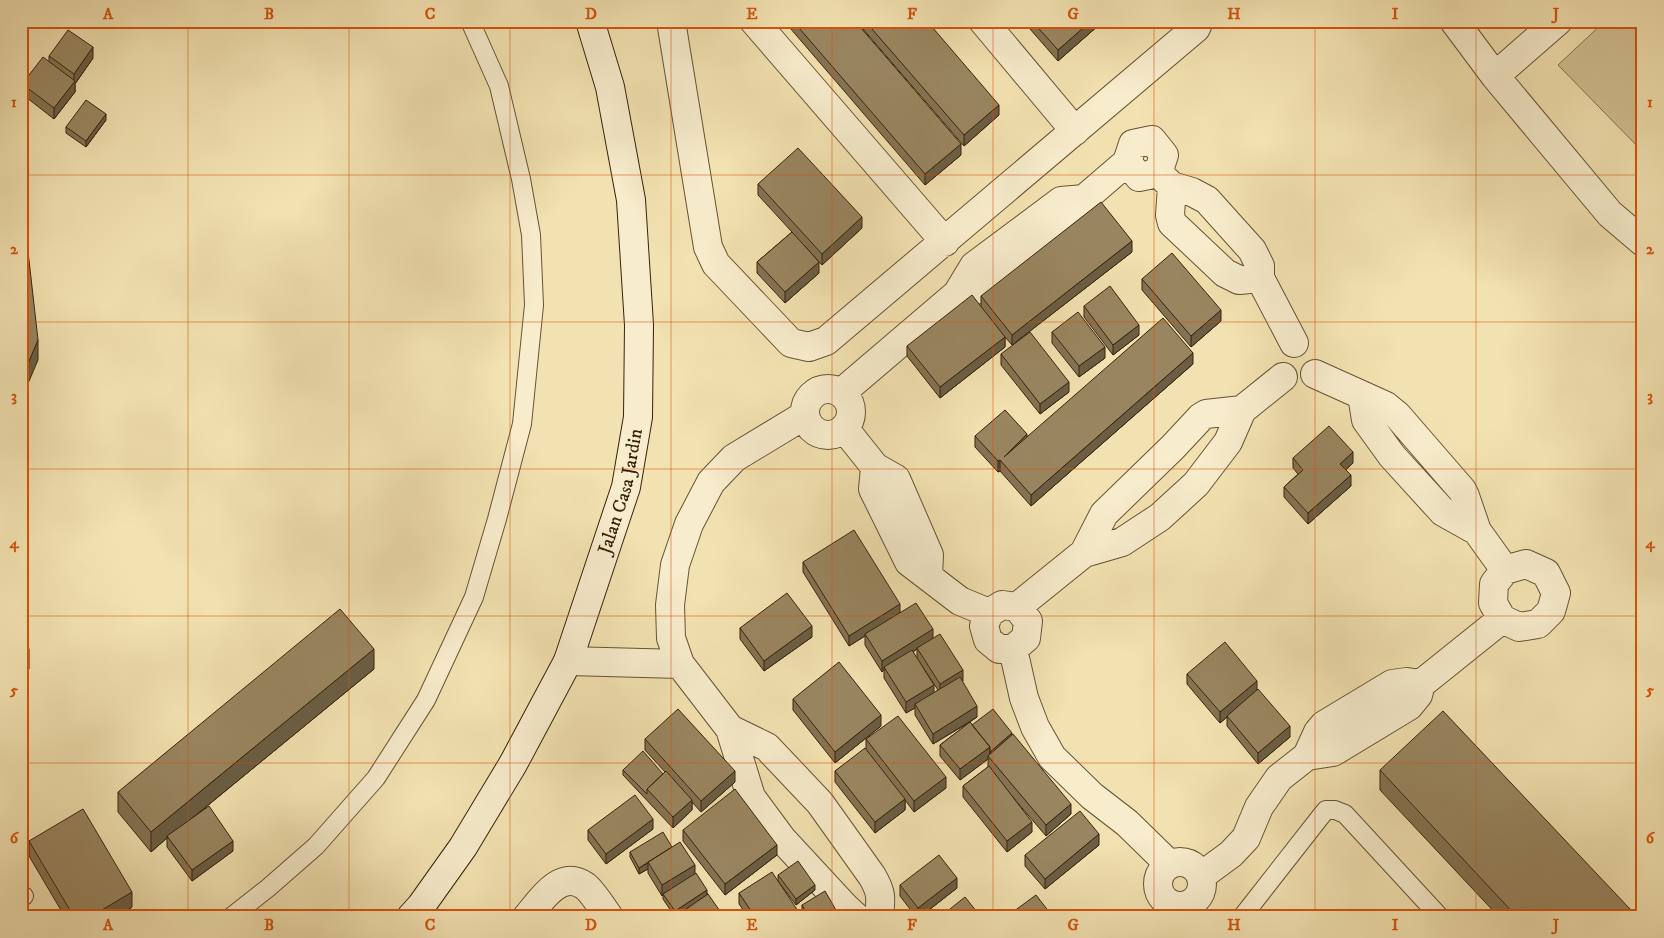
<svg xmlns="http://www.w3.org/2000/svg" width="1664" height="938" font-family="'IM FELL DW Pica',serif">
<style>
.green{fill:#d3c195;stroke:#867250}
.lines{fill:none;stroke-linecap:round;stroke-linejoin:round}
.lane-casing{stroke:#675234;stroke-width:20}
.street-casing{stroke:#675234;stroke-width:30}
.secondary-casing{stroke:#38220b;stroke-width:30}
.lane{stroke:#f7eccc;stroke-width:18}
.street{stroke:#f7eccc;stroke-width:28}
.secondary{stroke:#f7eccc;stroke-width:28}
.wall{fill:#847353;stroke:#38220b;fill-rule:evenodd}
.shaded-wall{fill:#6b5e44;stroke:#38220b}
.building{fill:#998661;stroke:#38220b}
.grid{fill:none;stroke:#d6540c;stroke-width:1;stroke-opacity:0.55}
.labels{text-anchor:middle;dominant-baseline:central;stroke-width:4.5;stroke-linejoin:round;paint-order:stroke}
.street-label{font-size:19px;fill:#38220b;stroke:#f7eccc}
.neatline{fill:none;stroke:#d6540c;stroke-width:2}
.grid-label{font-size:16px;text-anchor:middle;font-weight:bold;fill:#d6540c}
</style>
<rect width="100%" height="100%" fill="#f3e2b1"/>
<filter id="stains"><feTurbulence type="fractalNoise" baseFrequency=".004" numOctaves="4"/><feColorMatrix values="0 0 0 0 .2 0 0 0 0 .09 0 0 0 0 .02 0 0 0 .5 -.17"/></filter>
<radialGradient id="worn" r=".72"><stop offset=".6" stop-color="#630" stop-opacity="0"/><stop offset="1" stop-color="#630" stop-opacity=".3"/></radialGradient>
<path class="green" d="M1605 21H1643V152L1558 65Z"/>
<g class="lines">
<defs>
<path id="lane" d="M21 897 24 896
M231 917 268 888 316 846 376 778 426 700 474 597 497 519 522 424 534 305 531 235 521 179 499 86 470 21
M1242 917 1321 816 1326 810H1335L1345 814 1440 917"/>
<path id="street" d="M671 21 708 247 716 264 791 343 809 347 826 341 1196 28 1199 21
M754 21 945 242
M983 21 1075 131
M1454 21 1495 76 1610 214 1643 242
M1495 76 1558 21
M1152 140 1164 155 1158 173 1139 177 1127 162 1133 144Z
M1158 173 1172 186 1192 192 1207 200 1252 250 1260 266V278L1294 343
M1172 186 1170 215 1172 223 1225 273 1239 280 1260 278
M957 294 988 287 1075 222 1084 199 1127 162
M1315 374 1386 406 1397 415 1462 490 1465 496 1477 531 1505 570
M805 412a23 23 0 1 1 46 0a23 23 0 1 1-46 0Z
M841 393 957 294 974 266 1061 201 1084 199
M1362 395 1366 420 1392 456 1443 512 1477 531
M805 415 734 458 711 482 689 524 675 565 670 605 671 638 680 664 730 729 751 797 782 839 844 906 856 917
M844 428 875 467 896 479 929 555 928 576
M875 467 873 489 909 562 960 601 989 613
M1084 553 1104 514 1173 447 1201 417 1206 414 1242 410
M1526 564 1546 573 1556 593 1551 611 1538 624 1519 627 1502 619 1493 603 1494 584 1505 570Z
M1002 605 1017 607 1028 621 1026 638 1013 649H999L988 640 984 626 989 613Z
M1017 607 1084 553 1122 542 1160 517 1196 484 1228 442 1242 410 1283 377
M1013 649 1024 698 1035 727 1052 757 1092 796 1127 823 1169 864
M568 661 680 664
M730 729 767 747 820 803 872 876C882 893 881 898 879 917
M1307 756 1333 752 1409 706 1418 695 1421 684 1502 619
M1158 884a22 22 0 1 1 44 0a22 22 0 1 1-44 0Z
M1201 876 1231 854 1246 838 1259 807 1279 778 1307 756 1318 732 1324 725 1392 684 1407 682 1421 684
M527 917C541 900 560 869 585 886 592 891 604 910 609 917"/>
<g id="secondary">
<path id="s1" d="M411 917 421 906 463 847 513 764 568 661 626 487 638 417 639 325 631 200 610 87 590 21"/>
</g>
</defs>
<use href="#lane" class="lane-casing"/>
<use href="#street" class="street-casing"/>
<use href="#secondary" class="secondary-casing"/>
<use href="#lane" class="lane"/>
<use href="#street" class="street"/>
<use href="#secondary" class="secondary"/>
</g>
<path class="wall" d="M784 21H855L961 155 925 185Z
M856 21H927L999 115 964 146Z
M1023 21H1099V25L1058 61Z
M49 56 93 58 75 84V92L54 119 22 94V84L49 62Z
M106 120 86 147 66 133V127Z
M758 184 862 228 822 265 800 241 819 273 785 303 757 273V262L792 232 758 195Z
M1132 252 1012 345 1005 337V347L940 398 907 356V346L981 306V296Z
M1142 279 1221 321 1191 347 1142 290Z
M1084 306 1139 335 1113 355 1084 317Z
M1052 332 1105 358 1079 377 1052 343Z
M1001 354 1069 392 1040 414 1001 365Z
M1193 364 1031 506 1000 471 998 472 975 447V436L1027 437Z
M1293 458 1353 463 1346 470 1351 486 1308 524 1284 497V487L1298 474 1293 468Z
M803 562 900 613 933 638 963 681H962L977 717 970 722 972 725 1012 735 1071 814 1046 836 1011 795 1032 832 1007 852 963 797V786L988 767V759L960 780 940 756V745L970 722 933 744 915 715V708L906 713 884 678V670L882 672 865 645V636L849 646 803 572ZM917 649V658L938 690 934 693 913 652Z
M740 628 812 637 764 671 740 639Z
M374 669 190 820 233 851 192 881 167 847V838L151 852 118 812V792Z
M1187 674 1257 689 1290 737 1258 764 1227 726V717L1220 723 1187 684Z
M793 699 881 726 835 763 793 710Z
M645 739 735 782 701 812 692 802V810L673 828 623 775V770L663 774 665 772 645 750Z
M866 739 946 788 914 812 905 800V810L875 833 835 782V771L866 750Z
M1380 770 1635 917H1499L1380 790Z
M653 829 606 864 588 840V830Z
M683 830 777 855 725 895 683 841Z
M29 841 132 907 116 917H65L29 856Z
M1099 845 1045 889 1025 866V855Z
M672 847 695 874 722 917H675L663 899V895L662 896 648 873V869L639 874 630 857V852Z
M778 875 815 890 796 905 778 881Z
M900 885 957 888 920 917H916L900 896Z
M739 893 802 917H748L739 904Z
M802 905 840 917H805L802 911Z"/>
<path class="shaded-wall" d="M1091 21H1099V25L1058 61V50Z
M93 47V58L75 84V92L54 119V108L74 82V74Z
M999 105V115L964 146V135Z
M106 114V120L86 147V141Z
M961 144V155L925 185V174Z
M862 217V228L822 265V254Z
M1132 241V252L1012 345V335Z
M819 262V273L785 303V292Z
M1221 310V321L1191 347V336Z
M1139 325V335L1113 355V345Z
M1005 337V347L940 398V387Z
M38 340V360L21 400V380Z
M1105 347V358L1079 377V366Z
M1193 353V364L1031 506V495Z
M1069 382V392L1040 414V404Z
M1027 434V445L1004 457Z
M1353 452V463L1340 475V464Z
M1000 460V471L998 472V461Z
M1351 475V486L1308 524V513Z
M900 604V615L865 634V636L849 646V636Z
M812 626V637L764 671V661Z
M933 629V640L917 648V649L886 669 884 667V670L882 672V661Z
M29 649V669L21 676V656Z
M374 649V669L168 838 167 836V838L151 852V832Z
M963 670V681L940 695V684Z
M1257 681V691L1227 716V717L1220 723V712Z
M934 685V696L915 704V708L906 713V702Z
M977 706V717L933 744V734Z
M881 715V726L835 763V752Z
M1290 726V737L1258 764V753Z
M1012 733V739L990 757V752Z
M990 747V757L988 756V759L960 780V769Z
M735 771V782L701 812V801Z
M946 777V788L914 812V801Z
M905 799V810L875 833V822Z
M692 800V810L673 828V817Z
M1071 804V814L1046 836V825Z
M653 819V829L606 864V854Z
M1032 822V832L1007 852V841Z
M1099 834V845L1045 889V879Z
M233 841V851L192 881V870Z
M777 845V855L725 895V884Z
M648 863V869L639 874V868Z
M695 865V876L663 894V895L662 896V885Z
M957 878V888L920 917H918V908Z
M815 885V890L796 905V899Z
M707 890V896L675 917V911Z
M132 892V907L116 917H90Z"/>
<path class="building" d="M793 21H855L961 144 925 174Z
M865 21H927L999 105 964 135Z
M1032 21H1091L1058 50Z
M68 30 93 47 74 74 49 56Z
M43 57 75 81 54 108 22 84Z
M86 100 106 114 86 141 66 127Z
M798 148 862 217 822 254 758 184Z
M21 196 22 198 38 340 21 380Z
M1101 202 1132 241 1012 335 981 296Z
M792 232 819 262 785 292 757 262Z
M1172 253 1221 310 1191 336 1142 279Z
M1110 286 1139 325 1113 345 1084 306Z
M972 295 1005 337 940 387 907 346Z
M1078 312 1105 347 1079 366 1052 332Z
M1163 318 1193 353 1031 495 1000 460 998 461 975 436 1005 410 1027 434 1004 457Z
M1030 332 1069 382 1040 404 1001 354Z
M1329 426 1353 452 1340 464 1351 475 1308 513 1284 487 1303 470 1293 458Z
M854 530 900 604 849 636 803 562Z
M787 593 812 626 764 661 740 628Z
M916 603 933 629 882 661 865 634Z
M340 609 374 649 151 832 118 792Z
M940 634 963 670 940 684 917 648Z
M21 638 29 649 21 656Z
M1225 642 1257 681 1220 712 1187 674Z
M912 650 934 685 906 702 884 667Z
M839 662 881 715 835 752 793 699Z
M960 677 977 706 933 734 915 704Z
M1258 689 1290 726 1258 753 1227 716Z
M678 709 735 771 701 801 645 739Z
M993 709 1012 733 990 752V747L972 725Z
M1443 711 1630 909 1629 910 1635 917H1517L1380 770Z
M898 716 946 777 914 801 866 739Z
M970 722 990 747 960 769 940 745Z
M1013 734 1071 804 1046 825 988 756Z
M865 748 905 799 875 822 835 771Z
M643 751 663 774 647 789V794L623 770Z
M989 766 1032 822 1007 841 963 786Z
M666 771 692 800 673 817 647 789Z
M735 789 777 845 725 884 683 830Z
M635 795 653 819 606 854 588 830Z
M209 806 233 841 192 870 167 836Z
M83 809 132 892 90 917H74L29 841Z
M1080 811 1099 834 1045 879 1025 855Z
M663 832 672 847 639 868 630 852Z
M680 842 695 865 662 885 648 862Z
M939 855 957 878 918 908 900 885Z
M798 861 815 885 796 899 778 875Z
M772 872 802 917H755L739 893Z
M696 873 707 890 675 911 663 894Z
M825 891 840 917H809L802 905Z
M708 894 722 914 717 917H677L676 916Z
M1036 895 1053 917H1006Z
M965 897 981 917H940Z"/>
<path class="grid" d="M188 21V917M349 21V917M510 21V917M671 21V917M832 21V917M993 21V917M1154 21V917M1315 21V917M1476 21V917M21 175H1643M21 322H1643M21 469H1643M21 616H1643M21 763H1643"/>
<g class="labels">
<g class="street-label">
<text stroke="none"><textPath href="#s1" startOffset="479">Jalan Casa Jardin</textPath></text>
</g>
</g>
<rect width="1664" height="938" fill="none" stroke="#f3e2b1" stroke-width="55"/>
<rect x="28" y="28" width="1608" height="882" class="neatline"/>
<g class="grid-label">
<text x="108" y="19">A</text>
<text x="269" y="19">B</text>
<text x="430" y="19">C</text>
<text x="591" y="19">D</text>
<text x="752" y="19">E</text>
<text x="912" y="19">F</text>
<text x="1073" y="19">G</text>
<text x="1234" y="19">H</text>
<text x="1395" y="19">I</text>
<text x="1556" y="19">J</text>
<text x="14" y="107">1</text>
<text x="1650" y="107">1</text>
<text x="14" y="254">2</text>
<text x="1650" y="254">2</text>
<text x="14" y="401">3</text>
<text x="1650" y="401">3</text>
<text x="14" y="548">4</text>
<text x="1650" y="548">4</text>
<text x="14" y="695">5</text>
<text x="1650" y="695">5</text>
<text x="14" y="843">6</text>
<text x="1650" y="843">6</text>
<text x="108" y="930">A</text>
<text x="269" y="930">B</text>
<text x="430" y="930">C</text>
<text x="591" y="930">D</text>
<text x="752" y="930">E</text>
<text x="912" y="930">F</text>
<text x="1073" y="930">G</text>
<text x="1234" y="930">H</text>
<text x="1395" y="930">I</text>
<text x="1556" y="930">J</text>
</g>
<rect width="100%" height="100%" filter="url(#stains)"/>
<rect width="100%" height="100%" fill="url(#worn)"/>
</svg>
